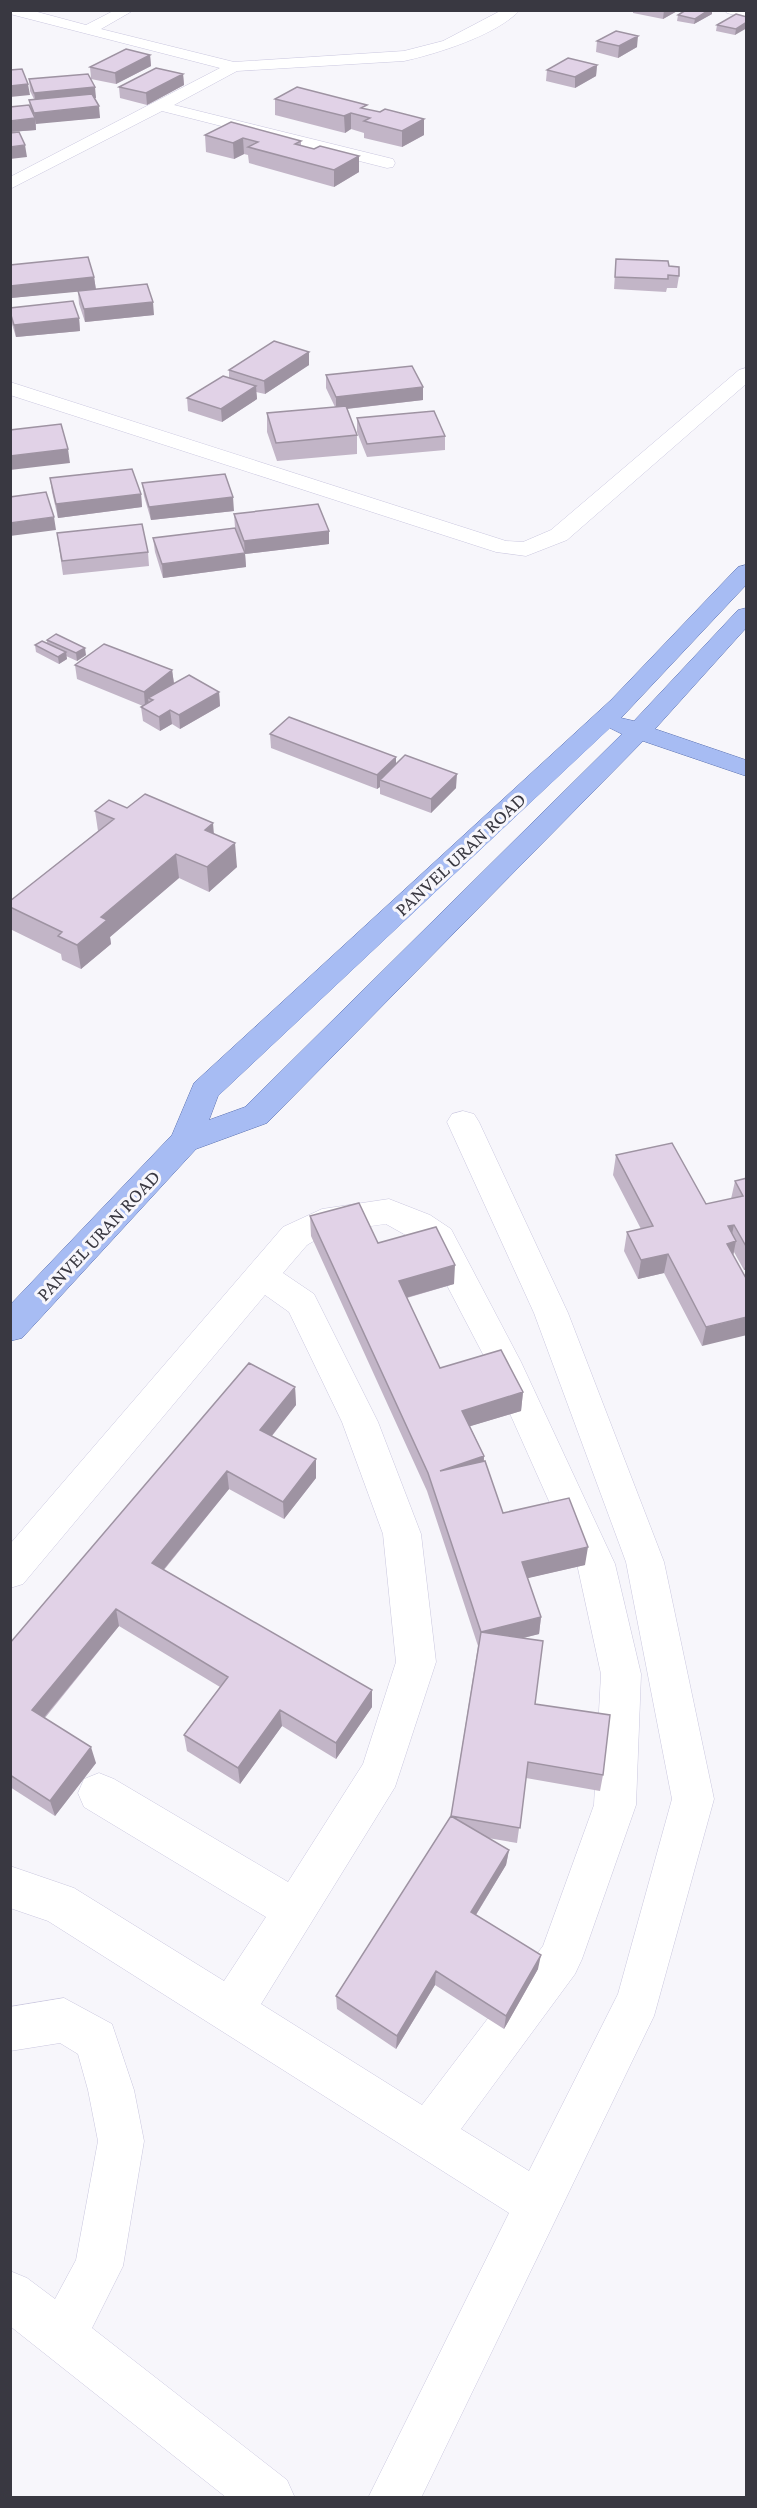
<svg xmlns="http://www.w3.org/2000/svg" width="757" height="2508" font-family="'Crimson Pro',serif">
<style>
.lines{fill:none;stroke-linecap:round;stroke-linejoin:round}
.minor-casing{stroke:#cac7df;stroke-width:1}
.major-casing{stroke:#5b71b0;stroke-width:1}
.minor{fill:#fff;fill-rule:evenodd}
.major{fill:#a7bcf3;fill-rule:evenodd}
.wall{fill:#c2b5c7}
.shaded-wall{fill:#9e93a2}
.building{fill:#e1d2e7;stroke:#9e93a2;stroke-width:1.5}
.labels{text-anchor:middle;dominant-baseline:central;stroke-width:6;stroke-linejoin:round;paint-order:stroke}
.street-label{font-size:20px;fill:#393841;stroke:#f7f6fb}
</style>
<rect width="100%" height="100%" fill="#f7f6fb"/>
<g class="lines">
<defs>
<path id="minor" d="M10 10H30L86 25 115 10H134L101 29 234 62 404 51 443 41 502 10H520C497 35 436 54 404 61L237 71 174 105 393 159 395 163 393 167 387 168 162 111 10 189V177L220 68 10 14Z
M725 10H746V18L727 13Z
M746 368V384L567 540 526 556 496 552 10 395V382L506 541 523 542 551 530 739 370Z
M463 1111 474 1114 479 1122 568 1313 664 1562 714 1799 654 2016 421 2498H368L509 2213 48 1921 10 1908V1866L74 1888 224 1981 266 1917 84 1807 78 1793 84 1779 99 1773 114 1779 288 1882 363 1764 396 1662 383 1534 342 1422 289 1312 265 1295 23 1584 10 1588V1544L283 1227 322 1209 389 1199 430 1215 451 1229 521 1362 615 1564 641 1674 636 1805 582 1959 575 1974 461 2129 529 2171 618 1994 672 1799 626 1562 534 1313 447 1122 452 1114ZM386 1224 427 1247 487 1362 577 1564 601 1674 594 1805 543 1946 422 2105 261 2004 395 1787 436 1662 421 1534 378 1422 314 1294 283 1273 307 1245 329 1232Z
M64 1998 112 2024 134 2090 144 2141 123 2266 92 2328 287 2480 295 2498H227L10 2326V2271L27 2278 55 2299 76 2260 98 2141 88 2090 78 2054 60 2043 10 2051V2007Z"/>
<path id="major" d="M746 565V585L621 718 634 721 738 610 746 608V628L655 729 746 760V776L643 741 267 1123 196 1149 22 1338 10 1341V1305L172 1135 194 1083 611 700 738 567ZM610 728 622 734 245 1107 209 1120 218 1096Z"/>
</defs>
<use href="#minor" class="minor-casing"/>
<use href="#major" class="major-casing"/>
<use href="#minor" class="minor"/>
<use href="#major" class="major"/>
</g>
<path class="wall" d="M633 10H679L663 19 633 13Z
M712 14 694 24 677 21 678 15Z
M747 17 735 35 716 31 717 25Z
M597 41 637 47 618 58 596 52Z
M150 55 151 66 116 84 91 79 96 98H95L100 118 36 123V130L10 132 30 106 29 100 34 99 30 91 29 79 91 78 90 67Z
M597 65 596 76 575 88 546 81 547 70Z
M183 74 184 85 147 105 120 98 119 87Z
M275 99 367 109 424 135 402 147 364 138V133L351 129 345 133 275 115Z
M205 135 301 141V146L314 149 359 156V172L334 187 249 163 248 155 244 154 234 159 206 152Z
M616 259 669 266 679 276 677 288H667L666 292 614 289Z
M10 265 94 277 96 290 154 315 85 322 79 304 78 291 11 298Z
M10 308 79 318 80 331 16 337 11 321Z
M309 352V365L265 394 256 392 257 399 222 422 188 411 187 398 229 378V370Z
M326 375 423 387V400L347 409 357 435V454L277 461 267 432V413L335 407 326 388Z
M357 418 445 436V450L367 457 357 432Z
M50 478 141 494 142 507 58 518 52 492Z
M142 483 234 511 151 520 144 496Z
M234 514 329 531V544L245 554 246 567 163 578 155 552 153 538 240 540 235 527Z
M57 533 148 552 149 566 63 575Z
M47 640 86 655 77 661 66 656 67 659 59 664 36 652 35 645 47 643Z
M75 665 172 670 174 683 219 692 220 706 180 729 172 724 160 731 143 721 141 707 143 706 77 679Z
M270 734 396 757V764L456 788 431 813 380 794V787L377 789 271 748Z
M127 808 214 833 237 867 209 892 179 878 110 937 111 944 81 969 62 960 61 954 10 929V901L98 831 95 811Z
M616 1155 706 1204 731 1199 735 1181 747 1178V1269L744 1270 734 1252 702 1346 664 1273 638 1279 624 1251 627 1232 641 1229 613 1175Z
M310 1216 378 1243 454 1284 407 1298 440 1368 523 1392 521 1411 470 1426 484 1456V1461L503 1513 585 1565 527 1578 541 1617 539 1634 523 1638 535 1704 603 1775 600 1791 526 1778 517 1843 488 1838 509 1850 506 1865 476 1915 538 1969 504 2029 435 1985 396 2049 337 2009 336 1996 451 1816 478 1646 427 1491 311 1236Z
M295 1387 296 1405 272 1436 316 1459V1478L284 1519 229 1489 164 1570 372 1707 336 1759 282 1726 240 1784 187 1751 184 1735 220 1687 119 1626 45 1718 96 1763 55 1816 10 1787V1643Z"/>
<path class="shaded-wall" d="M664 10H679L663 19Z
M709 10H712V14L694 24 695 19Z
M747 22V28L735 35 736 29Z
M638 36 637 47 618 58 619 46Z
M150 55 151 66 116 84 115 73Z
M597 65 596 76 575 88V77Z
M183 74 184 85 147 105 146 93Z
M28 84 30 95 10 97V86Z
M95 87 96 98 36 104 34 93Z
M99 106 100 118 36 124 34 113Z
M351 113V129L345 133 344 116Z
M35 118 36 130 10 132V121Z
M424 119V135L402 147V131Z
M243 138 244 154 234 159 233 143Z
M25 145 27 157 10 159V147Z
M359 156V172L334 187V170Z
M94 277 96 290 11 298 10 286Z
M153 302 154 315 85 322 84 309Z
M79 318 80 331 16 337 14 325Z
M309 352V365L265 394 264 381Z
M256 386 257 399 222 422 221 409Z
M423 387V400L336 410V397Z
M68 449 70 463 10 470V456Z
M141 494 142 507 58 518 56 504Z
M233 497 234 511 151 520 149 507Z
M54 517 56 530 10 536V523Z
M329 531V544L245 554 244 541Z
M245 553 246 567 163 578 162 564Z
M85 648 86 655 77 661 76 653Z
M66 652 67 659 59 664 58 657Z
M172 670 174 684 148 698 149 704 145 706 144 692Z
M219 692 220 706 180 729 179 715Z
M170 710 172 724 160 731 159 717Z
M396 757V771L380 780V787L377 789V775Z
M457 774 456 788 431 813V799Z
M213 823 215 847 205 830Z
M235 843 237 867 209 892 207 867Z
M176 854 179 878 110 937 111 944 81 969 77 945 101 917Z
M734 1225 730 1243 736 1241 732 1261 722 1263 728 1226Z
M668 1254 664 1273 638 1279 641 1260Z
M747 1259V1269L744 1270Z
M455 1265 454 1284 398 1300 399 1281Z
M747 1317V1335L702 1346 706 1327Z
M295 1387 296 1405 262 1448 260 1430Z
M523 1392 521 1411 461 1429 462 1411Z
M484 1456 483 1474 440 1471Z
M316 1459V1478L284 1519 283 1502Z
M227 1471 229 1489 155 1580 152 1563Z
M588 1547 585 1565 520 1580 522 1562Z
M116 1609 119 1626 37 1726 32 1710Z
M541 1617 539 1634 479 1649 481 1632Z
M372 1690V1707L336 1759V1743Z
M280 1710 282 1726 240 1784 238 1768Z
M91 1747 96 1763 55 1816 50 1801Z
M509 1850 506 1865 469 1926 471 1912Z
M541 1955 538 1969 504 2029 506 2016Z
M436 1971 435 1985 396 2049 397 2036Z"/>
<path class="building" d="M686 10H709L695 19 678 15Z
M736 14 747 17V22L736 29 717 25Z
M616 31 638 36 619 46 597 41Z
M126 49 150 55 115 73 90 67Z
M568 58 597 65 575 77 547 70Z
M156 68 183 74 146 93 119 87Z
M22 69 28 84 10 86V70Z
M88 74 95 87 34 93 29 79Z
M297 87 367 105 361 108 380 112 385 109 424 119 402 131 364 121 370 118 351 113 344 116 275 99Z
M92 94 99 106 34 113 29 100Z
M29 105 35 118 10 121V107Z
M231 122 301 141 295 144 314 149 320 146 359 156 334 170 248 147 258 142 243 138 233 143 205 135Z
M19 132 25 145 10 147V133Z
M88 257 94 277 10 286V265Z
M616 259 668 261 669 266 679 267V276L668 275V279L615 277Z
M147 284 153 302 84 309 78 291Z
M73 301 79 318 14 325 10 312V308Z
M274 341 309 352 264 381 229 370Z
M412 366 423 387 336 397 326 375Z
M223 376 256 386 221 409 187 398Z
M346 406 357 435 276 443 267 413Z
M434 411 445 436 367 444 357 418Z
M61 424 68 449 10 456V430Z
M132 469 141 494 56 504 50 478Z
M225 474 233 497 149 507 142 483Z
M46 492 54 517 10 523V497Z
M318 504 329 531 244 541 234 514Z
M142 524 148 552 62 561 57 533Z
M235 528 245 553 162 564 153 538Z
M56 634 85 648 76 653 47 640Z
M42 641 66 652 58 657 35 645Z
M104 644 172 670 144 692 75 665Z
M189 675 219 692 179 715 170 710 159 717 141 707 153 700 148 698Z
M289 717 396 757 377 775 270 734Z
M405 755 457 774 431 799 380 780Z
M145 794 213 823 205 830 235 843 207 867 176 854 101 917 107 920 77 945 58 936 62 932 10 907V901L114 819 95 811 109 800 127 808Z
M672 1143 706 1204 743 1196 735 1181 747 1178V1248L734 1225 728 1226 736 1241 727 1244 747 1280V1317L706 1327 668 1254 641 1260 627 1232 653 1226 616 1155Z
M359 1203 378 1243 436 1227 455 1265 399 1281 440 1368 501 1350 523 1392 462 1411 484 1456 440 1471 485 1461 503 1513 569 1498 588 1547 522 1562 541 1617 481 1632 428 1473 310 1216Z
M249 1363 295 1387 260 1430 316 1459 283 1502 227 1471 152 1563 372 1690 336 1743 280 1710 238 1768 184 1735 228 1677 116 1609 32 1710 91 1747 50 1801 10 1775V1643Z
M481 1632 543 1641 535 1704 610 1715 603 1775 528 1762 520 1828 451 1816 509 1850 471 1912 541 1955 506 2016 436 1971 397 2036 336 1996 451 1816Z"/>
<g class="labels">
<g class="street-label">
<text transform="translate(460 854) rotate(-43)">PANVEL URAN ROAD</text>
<text transform="translate(98 1235) rotate(-47)">PANVEL URAN ROAD</text>
</g>
</g>
<rect width="757" height="2508" fill="none" stroke="#393841" stroke-width="24"/>
</svg>
